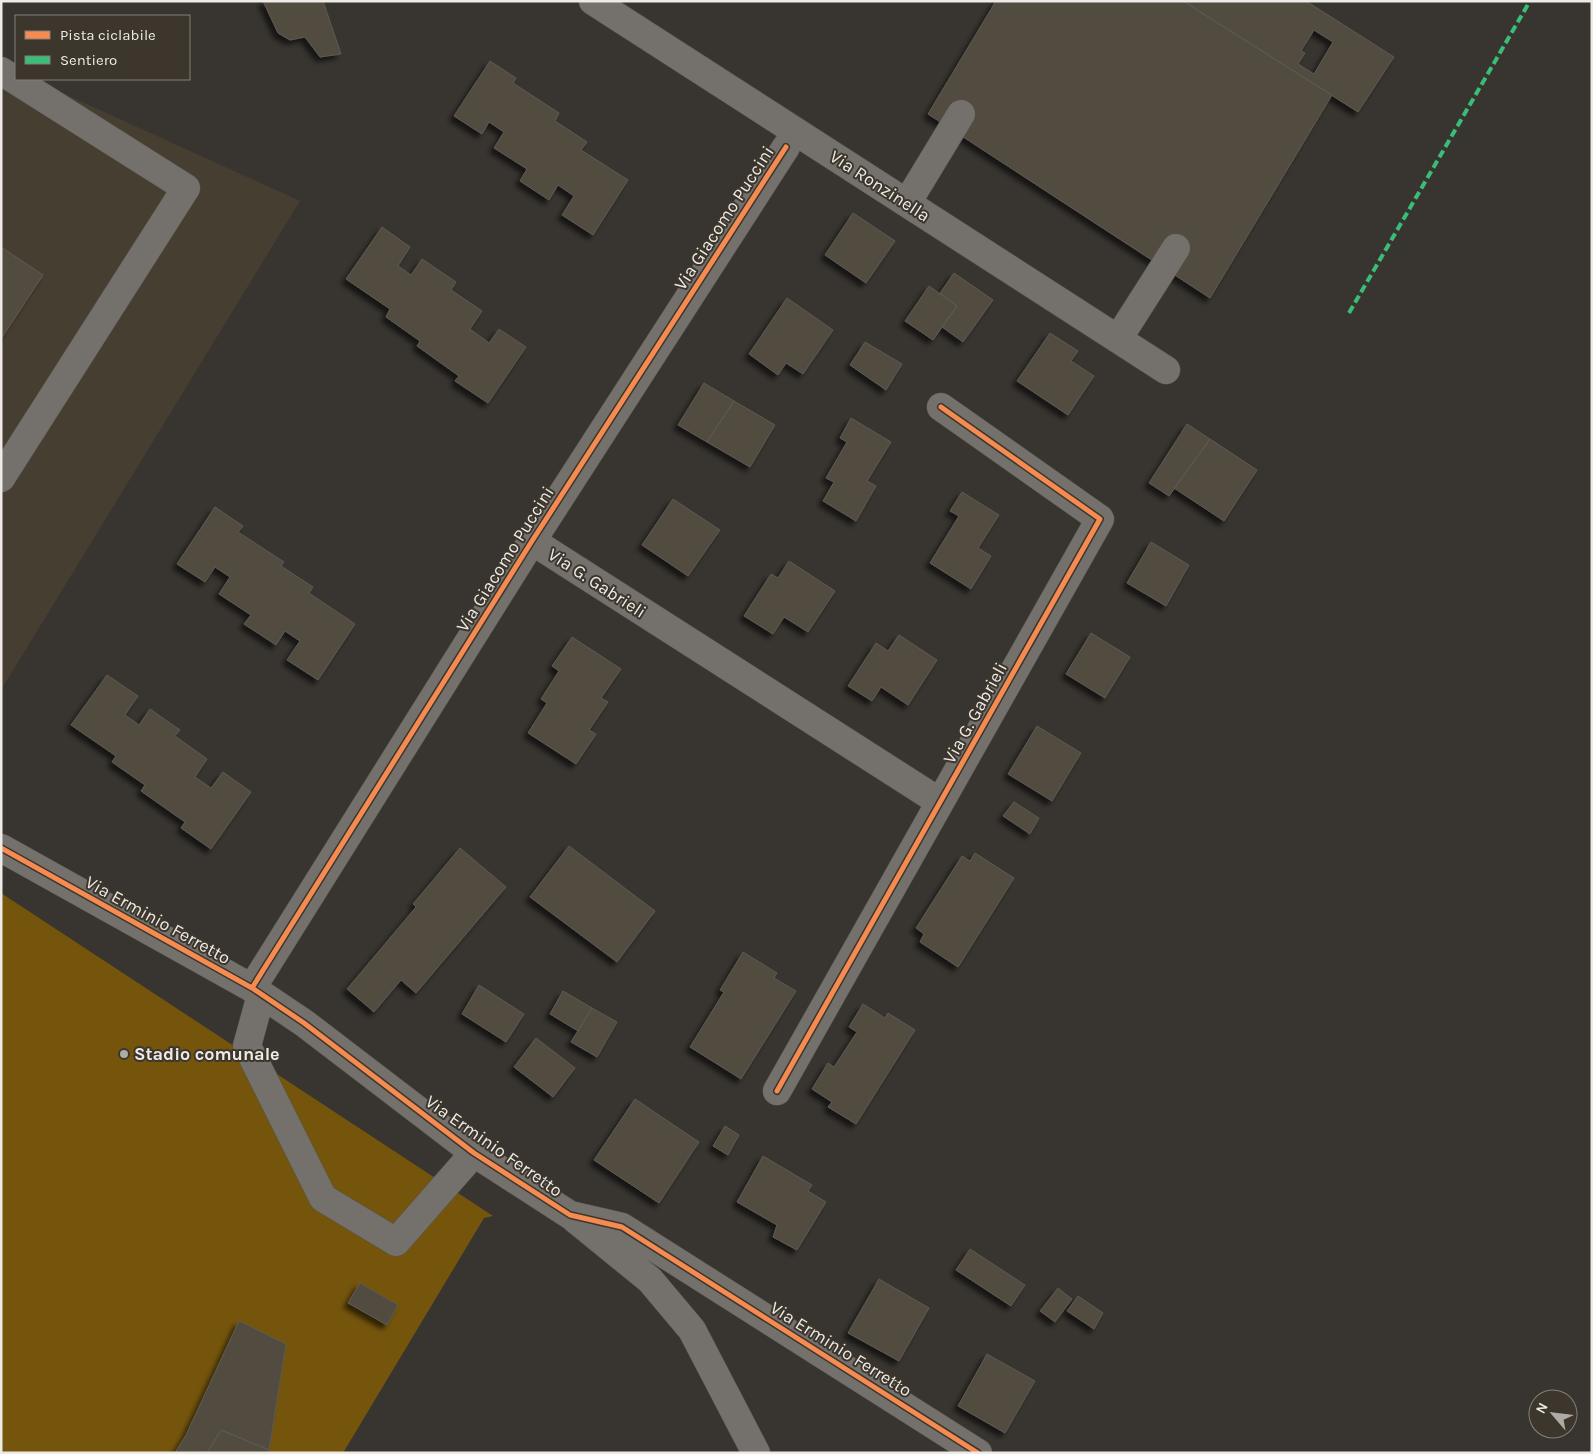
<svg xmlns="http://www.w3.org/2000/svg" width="1593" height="1454" font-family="Karla,sans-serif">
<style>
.built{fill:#463e30}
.green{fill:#75550c}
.building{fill:#514c40;stroke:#5c5a55;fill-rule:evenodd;filter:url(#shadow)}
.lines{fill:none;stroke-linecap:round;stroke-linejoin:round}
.minor-casing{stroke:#55534e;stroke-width:29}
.minor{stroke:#74716d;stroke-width:28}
.quiet{stroke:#3abd76;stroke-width:4;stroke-dasharray:8 4;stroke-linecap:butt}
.cycleway-casing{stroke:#3c362d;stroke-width:8}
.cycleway{stroke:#f68b52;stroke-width:5}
.poi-dot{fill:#aeaba6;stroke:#3c362d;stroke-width:2}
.labels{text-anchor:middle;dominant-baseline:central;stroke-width:4;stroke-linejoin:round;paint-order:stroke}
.street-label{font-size:18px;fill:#eeeae5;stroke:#3c362d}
.poi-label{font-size:18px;font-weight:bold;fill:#eeeae5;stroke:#3c362d;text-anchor:start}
</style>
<defs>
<filter id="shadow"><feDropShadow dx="-4.5" dy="4.5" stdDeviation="2.5" flood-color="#0009"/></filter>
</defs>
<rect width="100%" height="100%" fill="#383530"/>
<path class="built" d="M1 65 300 201 1 690Z"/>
<path class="green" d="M1 893 493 1216 484 1218 343 1453H1Z"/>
<path class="building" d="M263 1H323L341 54 320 57 305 37 290 40 278 33Z
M996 1H1183L1332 95 1210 298 928 114Z
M1183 1H1200L1203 3 1204 1H1306L1394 57 1358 112ZM1314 30 1333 42 1314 74 1298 64 1305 53 1301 51Z
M490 61 516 78 513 83 559 113 555 121 587 142 581 150 628 180 593 235 562 215 574 196 558 185 549 200 520 181 527 169 494 148 504 132 489 122 482 134 454 116Z
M853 213 895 241 866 283 825 255Z
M382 227 410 247 398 266 411 275 422 259 456 282 451 290 482 311 470 329 489 343 499 329 526 347 488 403 455 381 459 376 417 346 420 341 386 317 390 309 346 279Z
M1 247 43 275 1 339Z
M954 273 993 300 963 342 942 327 957 306 940 293Z
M929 286 957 306 933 340 905 321Z
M787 298 833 330 803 374 786 363 778 375 749 354Z
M1050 333 1078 351 1071 361 1094 376 1068 415 1017 381Z
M865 342 902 364 886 390 850 365Z
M704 383 734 401 707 442 678 425Z
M734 401 775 425 750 467 707 442Z
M851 418 891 442 867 481 876 486 856 521 823 501 834 482 826 478 847 442 840 438Z
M1187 424 1210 439 1169 496 1149 483Z
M1210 439 1257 470 1224 521 1174 488Z
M962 492 999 515 978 548 991 556 971 589 930 563 959 516 950 511Z
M673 499 720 530 688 576 642 545Z
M215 507 243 526 238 532 284 562 281 566 313 587 309 593 355 624 318 680 287 660 300 641 285 631 276 645 244 624 251 615 219 594 230 577 215 567 205 582 177 564Z
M1151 542 1189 565 1166 606 1127 583Z
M789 561 835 591 808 632 784 617 773 634 744 616 771 574 778 578Z
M1091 633 1130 657 1105 698 1066 674Z
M899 635 937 660 908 705 881 687 872 701 848 686 876 643 888 651Z
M572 637 621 669 601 698 608 702 589 730 596 734 576 764 528 733 547 703 541 699 559 671 552 666Z
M107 675 138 696 125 715 139 725 150 709 180 730 175 736 207 759 195 777 211 788 223 772 251 792 211 849 181 828 185 822 141 791 145 785 112 762 116 756 71 725Z
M1037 726 1081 753 1052 801 1008 774Z
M1014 802 1039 818 1030 834 1003 816Z
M569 846 655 911 617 962 530 897Z
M460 848 506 887 416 993 401 980 374 1012 347 989 416 907 413 904Z
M975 853 1014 878 958 967 920 942 924 934 916 928 962 856 970 861Z
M743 952 777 973 774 978 796 991 741 1079 690 1047 724 992 720 990Z
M479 985 524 1014 506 1042 462 1014Z
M563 991 592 1008 578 1031 550 1014Z
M863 1004 885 1018 888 1013 915 1030 856 1124 828 1107 832 1102 812 1089 828 1063 834 1067 857 1032 849 1027Z
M592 1008 617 1022 597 1057 571 1042Z
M536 1038 575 1068 553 1097 514 1067Z
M635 1099 699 1142 659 1203 594 1160Z
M725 1126 739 1135 728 1155 713 1146Z
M763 1156 812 1185 808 1191 826 1202 797 1250 773 1237 777 1225 737 1202Z
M970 1249 1025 1285 1011 1306 956 1270Z
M879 1279 929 1308 899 1361 848 1333Z
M360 1283 398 1305 387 1325 348 1303Z
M1058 1288 1072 1299 1055 1322 1040 1311Z
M1078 1296 1103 1313 1094 1329 1067 1311Z
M239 1321 286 1344 269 1450 221 1430 207 1453H175L186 1435Z
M987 1354 1035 1381 1005 1433 958 1406Z
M221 1430 269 1450 268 1453H207Z"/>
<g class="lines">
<defs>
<path id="minor" d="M593 1 1166 370
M1 71 186 188 1 478
M907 203 961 114
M1118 339 1176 248
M532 541 940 802
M1 848 252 988 304 1023 474 1153 570 1215 622 1227 978 1453
M252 988 532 541 786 147
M261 995 247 1046 323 1198 396 1242 474 1153
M777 1091 1100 519 941 407
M575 1219 650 1280 692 1330 756 1453"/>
</defs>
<use href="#minor" class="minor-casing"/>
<use href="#minor" class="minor"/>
<path class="quiet" d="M1349 313 1530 1"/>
<defs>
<path id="cycleway" d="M1 848 252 988 304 1023 474 1153 570 1215 622 1227 978 1453
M252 988 532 541 786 147
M777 1091 1100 519 941 407"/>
</defs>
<use href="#cycleway" class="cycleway-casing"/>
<use href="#cycleway" class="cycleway"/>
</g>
<circle class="poi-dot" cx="124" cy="1054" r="5"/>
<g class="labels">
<g class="street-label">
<text transform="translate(880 186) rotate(33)">Via Ronzinella</text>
<text transform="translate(724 218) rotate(-57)">Via Giacomo Puccini</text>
<text transform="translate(505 559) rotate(-58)">Via Giacomo Puccini</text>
<text transform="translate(597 583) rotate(33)">Via G. Gabrieli</text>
<text transform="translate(975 713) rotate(-61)">Via G. Gabrieli</text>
<text transform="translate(158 920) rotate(29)">Via Erminio Ferretto</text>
<text transform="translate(494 1146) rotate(35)">Via Erminio Ferretto</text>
<text transform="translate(841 1349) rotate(32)">Via Erminio Ferretto</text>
</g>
<g class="poi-label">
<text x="134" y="1054">Stadio comunale</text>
</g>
</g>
<rect width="1593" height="1454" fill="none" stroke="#eeeae5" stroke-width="5"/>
<rect x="15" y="15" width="175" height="65" fill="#3c362d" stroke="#837e77"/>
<rect x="25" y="31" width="25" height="8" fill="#f68b52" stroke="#837e77"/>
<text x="60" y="40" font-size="15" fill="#eeeae5">Pista ciclabile</text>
<rect x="25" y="56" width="25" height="8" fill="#3abd76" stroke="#837e77"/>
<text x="60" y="65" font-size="15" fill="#eeeae5">Sentiero</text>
<g transform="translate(1553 1414) rotate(298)"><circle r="24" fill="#3c362d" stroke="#837e77"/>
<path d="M0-4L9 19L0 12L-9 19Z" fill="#aeaba6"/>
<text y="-8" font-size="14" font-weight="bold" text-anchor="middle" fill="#eeeae5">N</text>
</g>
</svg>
